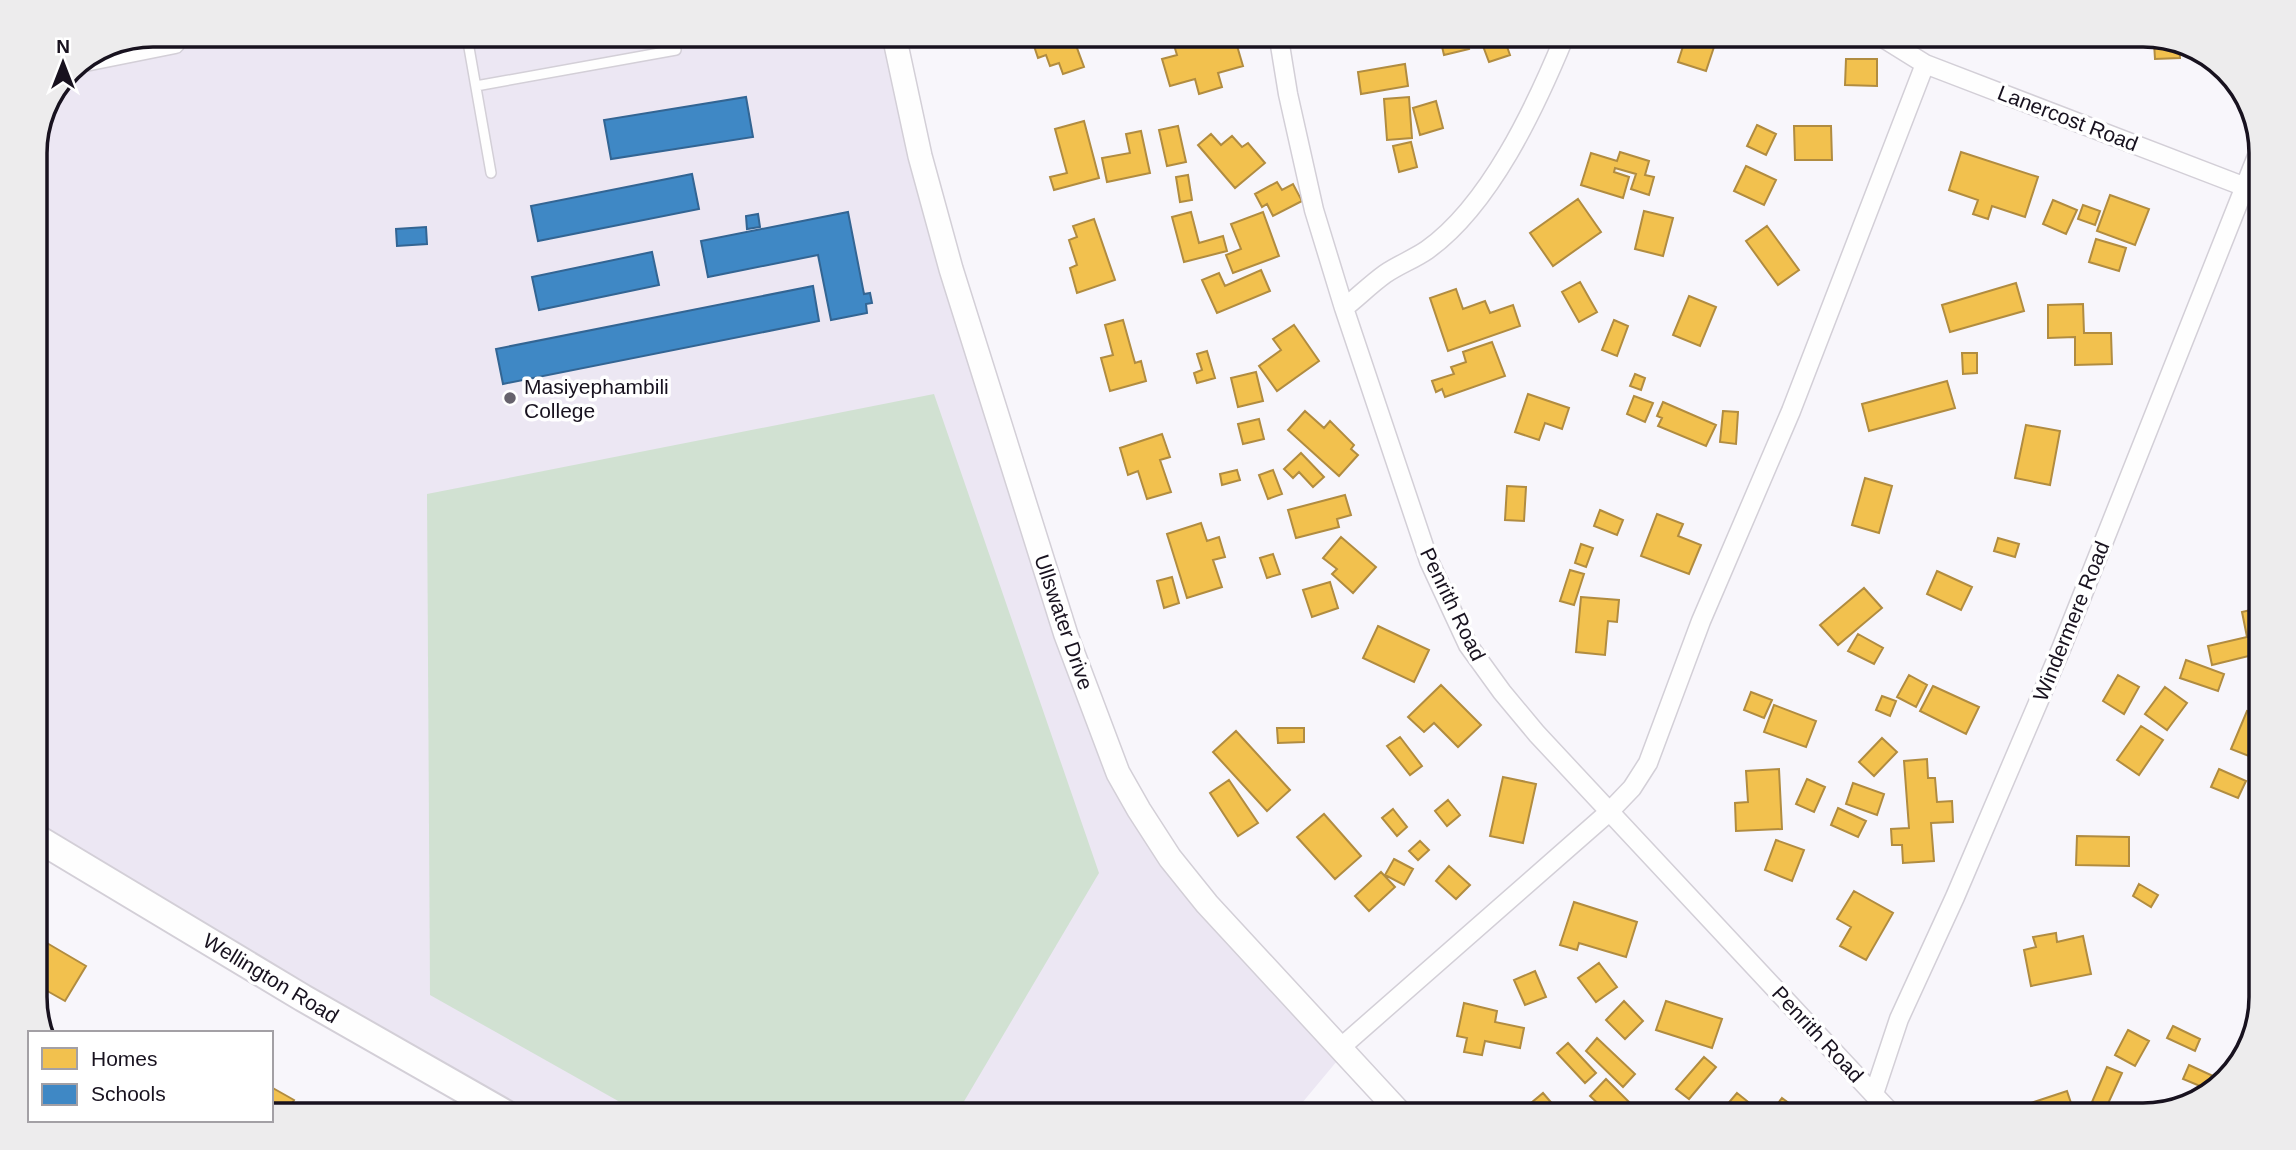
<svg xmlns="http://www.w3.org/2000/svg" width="2296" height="1150" font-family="Arial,sans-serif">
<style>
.built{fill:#ece7f3}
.green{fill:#d1e1d2}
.homes{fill:#f2c14e;stroke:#b18c40;stroke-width:2}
.schools{fill:#3f88c5;stroke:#336593;stroke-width:2}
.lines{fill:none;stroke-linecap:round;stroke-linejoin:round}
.service-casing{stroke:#d3cfd7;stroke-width:12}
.minor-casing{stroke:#d3cfd7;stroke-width:21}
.tertiary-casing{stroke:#d3cfd7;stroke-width:26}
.secondary-casing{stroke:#d3cfd7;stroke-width:30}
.service{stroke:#fefefe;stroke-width:9}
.minor{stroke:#fefefe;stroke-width:18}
.tertiary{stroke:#fefefe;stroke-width:23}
.secondary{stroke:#fefefe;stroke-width:26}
.poi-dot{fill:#66626c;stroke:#fff;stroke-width:2.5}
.labels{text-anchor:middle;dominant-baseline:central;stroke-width:7;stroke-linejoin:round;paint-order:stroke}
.street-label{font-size:21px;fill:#18121f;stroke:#fff}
.poi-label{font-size:21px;fill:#18121f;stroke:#fff;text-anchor:start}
.rim{fill:none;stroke:#18121f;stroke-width:3.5}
</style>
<rect width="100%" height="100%" fill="#f8f6fb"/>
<path class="built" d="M889 40 1130 817 1162 867 1337 1061 1292 1115H537L35 829V146L70 69 196 43Z"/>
<path class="green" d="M934 394 1099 873 956 1115H643L430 995 427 494Z"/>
<path class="homes" d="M2125 35H2143L2152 37H2148V41L2125 42Z
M1686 37H1704L1716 41 1706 71 1678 62Z
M1389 38H1412L1411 42Z
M1440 38H1466L1469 49 1444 55Z
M1480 38H1513L1505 41 1510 55 1489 62Z
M1184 39H1207L1209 46 1235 39 1243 66 1218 73 1222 87 1199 94 1195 79 1170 86 1162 59 1177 55 1173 42Z
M1032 40H1074L1084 67 1063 74 1059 63 1050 66 1046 55 1038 58Z
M2173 42 2179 43 2180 58 2155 59 2154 43Z
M1846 59H1877V86L1845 85Z
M1405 64 1408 86 1361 94 1358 72Z
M1409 97 1412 138 1387 140 1384 99Z
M1436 101 1443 128 1420 135 1413 108Z
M1084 121 1099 178 1054 190 1050 177 1067 173 1055 129Z
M1757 125 1776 134 1766 155 1747 146Z
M1178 126 1186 162 1167 166 1159 130Z
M1794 126H1831L1832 160H1795Z
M1141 131 1150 173 1107 182 1102 158 1130 153 1126 134Z
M1211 134 1221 145 1232 136 1242 147 1248 143 1265 163 1235 188 1198 145Z
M1411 142 1417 167 1399 172 1393 146Z
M1620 152 1649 161 1645 175 1654 177 1649 195 1631 189 1636 174 1615 168 1614 172 1629 177 1623 198 1581 185 1591 153 1617 161Z
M1961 152 2038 177 2025 217 1992 206 1988 219 1973 214 1978 200 1949 190Z
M1746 166 1776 180 1764 205 1734 191Z
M1188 175 1192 200 1180 202 1176 177Z
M1277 182 1282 190 1293 184 1302 201 1273 216 1267 204 1262 207 1255 194Z
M2110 195 2149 209 2135 245 2097 231Z
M1578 199 1601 232 1553 266 1530 233Z
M2053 200 2077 210 2066 234 2043 224Z
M2083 205 2100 211 2095 225 2078 219Z
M1644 211 1673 218 1663 256 1635 249Z
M1191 212 1199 243 1223 236 1227 251 1184 262 1172 217Z
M1263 212 1279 256 1233 273 1226 255 1241 249 1231 224Z
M1094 219 1115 280 1077 293 1070 268 1077 265 1069 240 1077 237 1073 226Z
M1767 226 1799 270 1778 285 1746 241Z
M2096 239 2126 248 2119 271 2089 262Z
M1261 270 1270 291 1217 313 1202 280 1219 273 1225 286Z
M1580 282 1597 312 1579 322 1562 292Z
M2016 283 2024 311 1950 332 1942 305Z
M1456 289 1463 309 1485 301 1490 313 1513 305 1520 326 1448 351 1430 298Z
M1689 296 1716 307 1700 346 1673 335Z
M2083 304 2084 333H2111L2112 364 2075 365V337L2048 338V305Z
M1123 320 1135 363 1141 361 1146 381 1110 391 1101 358 1113 355 1105 325Z
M1614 320 1628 326 1617 356 1602 350Z
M1294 325 1319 361 1277 391 1259 366 1281 350 1273 339Z
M1492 342 1505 376 1445 397 1442 389 1436 392 1432 381 1454 374 1451 367 1466 362 1463 352Z
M1207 351 1215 378 1197 383 1194 373 1202 370 1197 354Z
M1962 353H1977V373L1963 374Z
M1256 372 1263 401 1238 407 1231 378Z
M1635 374 1645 378 1641 390 1630 386Z
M1947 381 1955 408 1869 431 1862 404Z
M1528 394 1569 408 1562 429 1545 423 1539 440 1515 432Z
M1634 396 1653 403 1645 422 1627 414Z
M1663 402 1716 425 1706 446 1658 426 1662 418 1657 416Z
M1305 411 1324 428 1330 421 1354 445 1351 449 1358 455 1339 476 1288 430Z
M1723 411 1738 412 1736 444 1720 442Z
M1259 419 1264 439 1243 444 1238 424Z
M2026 425 2060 431 2050 485 2015 478Z
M1162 434 1170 457 1160 460 1171 492 1147 499 1138 471 1128 475 1120 448Z
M1301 453 1324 477 1313 487 1299 472 1293 478 1284 469Z
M1237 470 1240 480 1222 485 1220 474Z
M1273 470 1282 494 1268 499 1259 475Z
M1865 478 1892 486 1879 533 1852 525Z
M1507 486 1526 487 1524 521 1505 520Z
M1345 495 1351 515 1337 519 1339 527 1296 538 1288 510Z
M1600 510 1623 520 1617 535 1594 526Z
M1657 514 1683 524 1678 536 1701 545 1689 574 1641 556Z
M1201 523 1207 541 1219 537 1225 557 1213 560 1222 587 1187 598 1167 534Z
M1341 537 1376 567 1353 593 1332 574 1337 569 1323 558Z
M1998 538 2019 544 2015 557 1994 551Z
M1581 544 1593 548 1586 567 1575 563Z
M1273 554 1280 574 1267 578 1260 558Z
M1570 570 1584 574 1574 605 1560 601Z
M1937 571 1972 587 1961 610 1927 594Z
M1172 577 1179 603 1164 608 1157 581Z
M1330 582 1338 608 1312 617 1303 590Z
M1864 588 1882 608 1838 645 1820 625Z
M1581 597 1619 600 1617 622 1608 621 1605 655 1576 652Z
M2259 608 2261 653 2212 665 2208 646 2247 637 2242 612Z
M1378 626 1429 650 1414 682 1363 658Z
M1858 634 1883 648 1874 664 1848 651Z
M2186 660 2224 674 2218 691 2180 678Z
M1909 675 1927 685 1916 707 1897 697Z
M2118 675 2139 687 2124 714 2103 701Z
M1441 685 1481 725 1458 747 1434 723 1424 732 1408 717Z
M1933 686 1979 707 1966 734 1920 711Z
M2165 687 2187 703 2167 730 2145 714Z
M1751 692 1772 700 1764 718 1744 710Z
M1882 696 1896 701 1890 716 1876 710Z
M1774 705 1816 721 1806 747 1764 732Z
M2247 711 2261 716V755L2259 760 2231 749Z
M2141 726 2163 740 2139 775 2117 760Z
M1277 728H1304V742L1278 743Z
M1236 731 1290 790 1267 811 1213 752Z
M1400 737 1422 766 1410 775 1387 746Z
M1882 738 1897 752 1874 776 1859 762Z
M1927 759 1928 778H1935L1937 802 1952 801 1953 822 1931 823 1934 861 1903 863 1902 845H1892L1891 829 1909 828 1904 761Z
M1779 769 1782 829 1736 831 1735 803 1748 802 1746 771Z
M2219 769 2246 781 2238 798 2211 787Z
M1503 777 1536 784 1523 843 1490 836Z
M1807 779 1825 787 1814 812 1796 804Z
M1229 780 1258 823 1238 836 1210 793Z
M1853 783 1884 794 1877 815 1846 804Z
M1448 800 1460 815 1447 826 1435 811Z
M1838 808 1866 821 1858 837 1831 825Z
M1393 809 1407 827 1397 836 1382 818Z
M1324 814 1361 856 1335 879 1297 837Z
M2077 836 2129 837V866L2076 865Z
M1776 840 1804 850 1792 881 1765 870Z
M1420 841 1429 850 1418 860 1409 851Z
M1394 859 1413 869 1404 885 1385 875Z
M1449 866 1470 885 1456 899 1436 881Z
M1381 872 1395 887 1369 911 1355 896Z
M2139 884 2158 895 2151 907 2133 896Z
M1854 891 1893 913 1866 960 1840 946 1851 927 1837 919Z
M1574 902 1637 922 1626 957 1579 943 1577 950 1560 945Z
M2056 933 2057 942 2083 936 2091 974 2031 986 2024 950 2036 947 2033 937Z
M35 936 86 966 65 1001 35 984Z
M1599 963 1617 987 1596 1002 1578 978Z
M1535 971 1546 997 1525 1005 1514 980Z
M1624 1001 1643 1021 1625 1039 1606 1020Z
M1666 1001 1722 1019 1712 1048 1656 1030Z
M1464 1003 1497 1011 1495 1022 1524 1028 1520 1048 1485 1041 1482 1055 1464 1052 1467 1038 1457 1036Z
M2173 1026 2200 1039 2195 1051 2167 1038Z
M2128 1030 2149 1041 2135 1066 2115 1055Z
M1597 1038 1635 1074 1623 1087 1586 1051Z
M1568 1043 1596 1073 1585 1083 1557 1053Z
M1704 1057 1716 1067 1689 1099 1676 1089Z
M2189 1065 2222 1080 2212 1091 2183 1079Z
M2107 1067 2122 1073 2106 1108 2092 1102Z
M1606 1079 1629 1102 1616 1115H1610L1590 1096Z
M271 1087 294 1100 285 1115H271Z
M2067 1091 2075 1115H2025L2022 1106Z
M1543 1093 1561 1114 1569 1107 1577 1115H1521L1519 1113Z
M1737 1093 1762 1113 1761 1115 1720 1113Z
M1782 1098 1805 1115H1769Z"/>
<path class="schools" d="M746 97 753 137 611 159 604 120Z
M692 174 699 209 538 241 531 206Z
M848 212 864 294 870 293 872 303 866 304 867 313 831 320 818 255 708 277 701 241Z
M758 214 760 227 747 229 746 216Z
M426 227 427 244 397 246 396 229Z
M652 252 659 285 539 310 532 277Z
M813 286 819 321 503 384 496 349Z"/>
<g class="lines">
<defs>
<path id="service" d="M468 42 491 173
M476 86 676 50 674 41"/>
<path id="minor" d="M1880 36 1925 64 2261 193
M1279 39 1288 94 1314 210 1344 308 1429 561 1468 645 1502 692 1537 734 1893 1115
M80 63 175 44
M1344 308C1358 297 1371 284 1385 274 1398 265 1414 259 1427 250 1490 205 1535 108 1564 38
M1339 1049 1609 812 1632 788 1648 763 1701 621 1791 411 1925 64
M1874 1094 1899 1019 1955 897 2061 649 2261 146"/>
<path id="tertiary" d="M895 40 920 156 951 269 1066 635 1118 773 1139 810 1170 858 1207 904 1402 1115"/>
<path id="secondary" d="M35 837 303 998 508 1115"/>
</defs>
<use href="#service" class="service-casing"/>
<use href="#minor" class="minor-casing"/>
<use href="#tertiary" class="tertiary-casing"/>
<use href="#secondary" class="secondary-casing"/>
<use href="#service" class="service"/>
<use href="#minor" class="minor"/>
<use href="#tertiary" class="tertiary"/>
<use href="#secondary" class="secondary"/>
</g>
<circle class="poi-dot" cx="510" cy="398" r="7"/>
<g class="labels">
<g class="street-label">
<text transform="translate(2068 118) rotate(21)">Lanercost Road</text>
<text transform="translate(1453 604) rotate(64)">Penrith Road</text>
<text transform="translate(2071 621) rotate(-68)">Windermere Road</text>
<text transform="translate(1064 622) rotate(71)">Ullswater Drive</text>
<text transform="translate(271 978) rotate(31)">Wellington Road</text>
<text transform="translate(1818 1034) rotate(47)">Penrith Road</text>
</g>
<g class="poi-label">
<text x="524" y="386">Masiyephambili<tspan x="524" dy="24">College</tspan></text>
</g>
</g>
<path d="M0 0H2296V1150H0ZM153 47H2143A106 106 0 0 1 2249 153V997A106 106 0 0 1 2143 1103H153A106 106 0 0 1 47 997V153A106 106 0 0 1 153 47Z" fill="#edeced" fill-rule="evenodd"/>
<path class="rim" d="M153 47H2143A106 106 0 0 1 2249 153V997A106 106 0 0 1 2143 1103H153A106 106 0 0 1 47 997V153A106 106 0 0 1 153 47Z"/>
<rect x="28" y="1031" width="245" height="91" fill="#ffffff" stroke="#a3a0a5" stroke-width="2"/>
<rect x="42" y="1048" width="35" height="21" fill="#f2c14e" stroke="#a3a0a5" stroke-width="2"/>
<text x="91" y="1066" font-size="21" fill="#18121f">Homes</text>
<rect x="42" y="1084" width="35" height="21" fill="#3f88c5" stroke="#a3a0a5" stroke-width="2"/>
<text x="91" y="1101" font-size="21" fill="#18121f">Schools</text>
<g transform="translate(63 63)" stroke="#ffffff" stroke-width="5" paint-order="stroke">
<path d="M0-5L12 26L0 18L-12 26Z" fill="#18121f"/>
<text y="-10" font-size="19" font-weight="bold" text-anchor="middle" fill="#18121f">N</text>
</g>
</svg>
